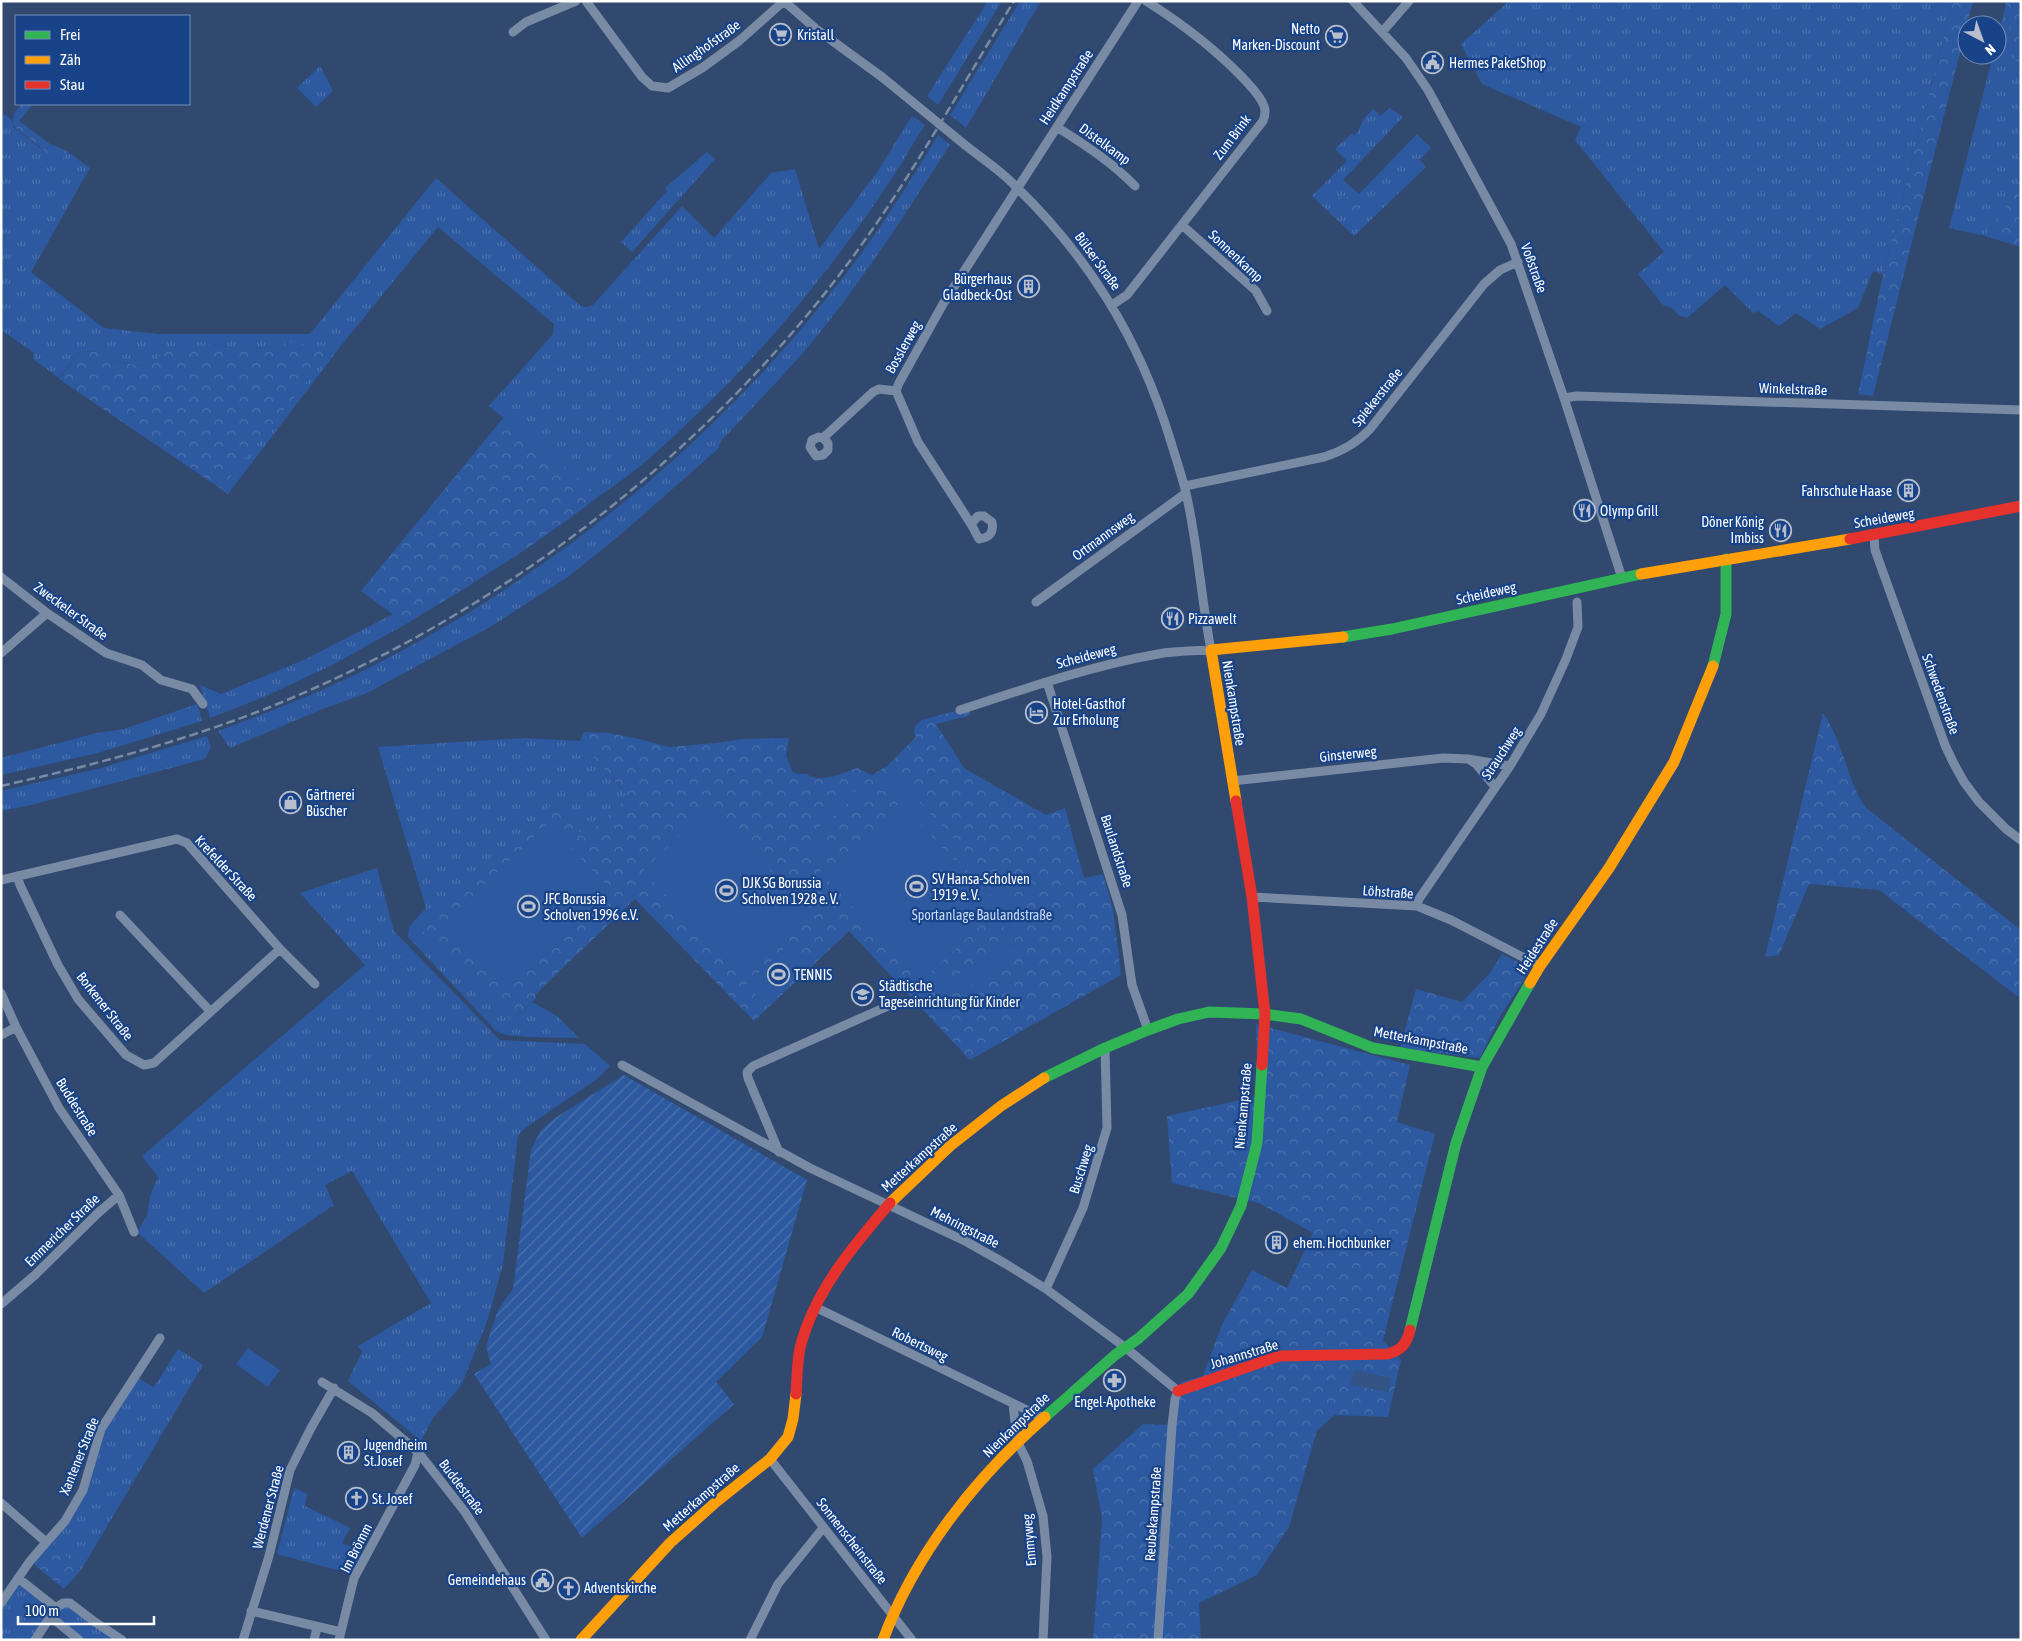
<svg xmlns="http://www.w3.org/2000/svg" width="2022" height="1641" font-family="'Asap Condensed',sans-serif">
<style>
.grass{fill:url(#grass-tufts)}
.forest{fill:url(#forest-crowns)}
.garden{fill:url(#garden-furrows)}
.pitch{fill:#2c599f;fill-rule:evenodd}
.water{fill:#355486}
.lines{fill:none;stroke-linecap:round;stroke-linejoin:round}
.street{stroke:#788aa4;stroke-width:9}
.fast{stroke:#30b455;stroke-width:11}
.slow{stroke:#ff9f0a;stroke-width:11}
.jam{stroke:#e5322d;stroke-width:11}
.rail{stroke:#798aa3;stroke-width:2.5;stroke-dasharray:9 4;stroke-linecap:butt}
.street-bridge{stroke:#788aa4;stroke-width:9}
.labels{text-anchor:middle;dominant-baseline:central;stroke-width:4.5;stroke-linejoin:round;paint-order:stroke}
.poi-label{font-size:14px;fill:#fff;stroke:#184388;text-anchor:start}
.street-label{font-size:14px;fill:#fff;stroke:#184388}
.park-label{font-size:14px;fill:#c5dafa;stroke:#184388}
</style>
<defs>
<pattern id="grass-tufts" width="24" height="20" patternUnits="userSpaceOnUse" patternTransform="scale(1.25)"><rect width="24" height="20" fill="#2c599f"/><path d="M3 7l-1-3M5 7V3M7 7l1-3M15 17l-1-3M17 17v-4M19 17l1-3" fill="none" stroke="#4c72ad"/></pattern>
<pattern id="forest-crowns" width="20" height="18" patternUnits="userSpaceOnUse" patternTransform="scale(1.25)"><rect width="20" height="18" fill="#2c599f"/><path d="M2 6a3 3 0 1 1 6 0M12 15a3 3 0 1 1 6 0" fill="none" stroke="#4c72ad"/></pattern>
<pattern id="garden-furrows" width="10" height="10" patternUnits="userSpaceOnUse" patternTransform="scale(1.25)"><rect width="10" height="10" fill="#2c599f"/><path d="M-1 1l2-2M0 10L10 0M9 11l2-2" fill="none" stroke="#4c72ad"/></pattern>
</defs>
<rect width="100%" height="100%" fill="#31496f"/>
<path class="grass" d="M988 1H1002L938 105 927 96Z
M1020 1H1041L966 128 950 115Z
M1509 1H1953L1883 274 1873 271 1858 308 1820 329 1796 313 1779 326 1758 311 1753 313 1725 285 1687 318 1678 315 1672 308 1663 305 1638 274 1664 252 1575 140 1581 127 1482 84 1461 44Z
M2005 8 2018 69 2021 77V184L1985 236 1949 228 1993 55H1997V38Z
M320 66 333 91 316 107 297 88Z
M1390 108 1403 117 1343 180 1359 194 1417 134 1431 148 1420 160 1426 167 1354 236 1312 196 1347 161 1335 149 1352 133 1355 136 1365 117 1374 109 1380 116Z
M5 114 12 121 13 127 39 147 62 160 67 151 90 168 31 272 104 328 157 334H310L436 178 581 306 587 307 593 305 682 206 714 238 771 173 795 169 819 249 877 172 912 116 925 125C909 150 895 175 878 199 824 278 764 351 695 416 665 445 634 474 599 496L489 406 553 334 554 324 438 227 347 338 228 494 221 489 290 342 248 351 213 344 154 364 140 366 113 360 99 352 81 351 59 378 34 360 33 352 1 330V118Z
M938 135 950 145C912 203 875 262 832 317 799 361 759 400 721 441L718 449 620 535 568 577 490 627 365 694 325 708 230 748 218 731C260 715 302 700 342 681 540 587 715 445 848 271 881 228 910 182 938 135Z
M707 152 715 159 632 252 621 242 667 191 665 188Z
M393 614 406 624 334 664 264 697 210 718 200 685 221 694 306 659Z
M197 704 202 721 98 753 1 775V758L97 733 124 729Z
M207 736 211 747 205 759 31 805 1 811V791L101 768Z
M524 738 580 741 628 797 584 837 552 805 512 1021 532 1002 557 1016 579 1038 528 1037 506 1035 496 1031 408 937 409 927 426 908 378 747Z
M377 868 394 931 500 1040 585 1044 610 1066 597 1079 524 1129 518 1136 503 1264 488 1319 461 1386 433 1418 421 1441 348 1381 362 1352 358 1346 431 1303 352 1171 325 1185 334 1205 204 1293 137 1232 147 1216 150 1196 158 1177 142 1156 365 965 300 893Z
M178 1349 203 1365 81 1570 48 1540 83 1490 101 1429 135 1376 154 1387Z
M294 1488 307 1494 305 1506 350 1528 342 1543 363 1553 352 1574 277 1554Z
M18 1578 56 1607 63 1603 122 1640H79L51 1617 35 1640H1V1603Z"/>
<path class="forest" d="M1953 1H1973L1873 396 1858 394 1883 274Z
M2006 1H2021V77L2018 70 2005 8Z
M23 104H33L19 121 50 144 67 151 62 160 53 157 13 126C11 116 15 110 23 104Z
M2021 184V247L1985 236Z
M1334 197H1352L1360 205 1347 218 1330 201Z
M290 342 333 348 221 489 59 379 81 351 99 352 113 360 140 366 154 364 162 353 213 344 248 351Z
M504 417 599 496C538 544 473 584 406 624L361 591Z
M966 708 971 715 936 724 964 768 1046 815 1065 808 1084 878 1103 874 1113 909 1121 975 970 1060 849 931 754 1021 635 899 543 987 535 996 536 998 512 1021 421 930 552 805 584 837 628 797 580 741 584 732 608 733 639 739 669 747 716 743 742 739 789 738 786 756 793 772 799 774H807C819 785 844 772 857 768L872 775 887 766 916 737 914 733 915 726 922 720Z
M1823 713C1843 741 1846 778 1865 807L2021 930V999L1879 890 1809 884 1779 955 1765 957Z
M1502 954 1528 967 1530 970 1499 1018 1480 1058 1400 1048 1416 989 1462 1002 1489 974Z
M1256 1024 1410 1065 1397 1122 1435 1134 1383 1340 1401 1360 1388 1417 1335 1415 1317 1430 1289 1527 1257 1575 1199 1603 1201 1640H1093L1102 1519 1093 1469 1143 1424 1170 1425 1171 1398 1181 1382 1203 1376 1221 1327 1252 1270 1287 1288 1313 1233 1259 1203 1172 1183 1167 1116 1255 1097 1257 1061Z
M48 1540 81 1570 64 1589 30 1561Z"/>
<path class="garden" d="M624 1075 807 1180 762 1337 716 1382 734 1404 582 1538 474 1374 491 1364 486 1346 498 1310 513 1289 531 1150 541 1130 555 1118Z"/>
<path class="pitch" d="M897 778 1021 912C1018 926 1016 941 1009 953 998 972 972 991 949 990 939 989 932 985 923 981L823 875C819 867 814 859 814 850 813 828 832 805 850 794 864 786 881 782 897 778ZM874 791H887L903 800 1001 907C1003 912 1004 918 1004 923 1003 954 960 988 931 972L999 908 900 803 833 866 930 971 827 862C814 827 842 800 874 791Z
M710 807 809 911 742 975 643 871Z
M548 824 612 891 508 990 444 923Z
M790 943 810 964 767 1006 746 985Z
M248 1348 280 1370 268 1387 236 1364Z"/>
<path class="water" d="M1354 1370 1391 1378 1388 1392 1350 1385Z"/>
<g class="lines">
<path class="street" d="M586 1 642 77 652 86 668 88 702 68 739 41 784 1
M784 1 816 29 882 77
M1353 1 1406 58 1428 90 1511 244 1564 398 1622 578
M1383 31 1409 1
M513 32 526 22 576 1
M1057 127C1085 145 1112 162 1135 186
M1182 225 1256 291 1267 311
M1112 305 1127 295 1263 121C1265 116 1266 111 1264 106 1260 95 1251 87 1243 78 1214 48 1181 23 1146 1
M1564 398 1577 396 2021 410
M823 438 828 443V450L823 455 816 456 810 447 812 440 819 437 823 438 873 392 879 389 896 391
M1185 486 1324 457C1343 451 1357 443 1370 429L1484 284 1500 270 1518 262
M971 524 978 516H984L992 522C994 533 989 538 979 539L971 524 918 442 896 391 899 383 943 304 1138 1
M1874 536 1875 550 1945 745 1953 762 1964 782 1979 802 2006 829 2021 840
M1 577 47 613 106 653 142 665 161 680 192 689 203 704
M1036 602 1186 493
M1 653 47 613
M1047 682 1122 915 1132 985 1148 1030
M960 710C1024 689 1090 666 1158 654 1175 651 1193 651 1211 650 1201 598 1198 545 1186 493 1182 476 1176 459 1171 442 1139 337 1087 253 1007 178 994 166 979 156 965 145
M1470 760 1476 764 1495 787
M1232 781 1443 758 1468 759 1510 766
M17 876 20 885 58 965 78 999 126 1055 144 1065 154 1063 280 949
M1 880 177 839 187 843 280 949 315 984
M1252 897 1417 906 1451 920 1540 966
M1417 906 1419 899 1510 766 1541 714 1566 659 1578 627 1577 602
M120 915 210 1011
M1 993 16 1027 59 1108 119 1195 134 1232
M1 1035 16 1027
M622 1065 810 1168 967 1242 1006 1264 1046 1289 1126 1348 1178 1391 1175 1399 1172 1426 1158 1640
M779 1152 748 1078 747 1072 753 1066 897 1002
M1046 1289 1083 1208 1107 1128 1105 1048
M1 1304 35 1275 98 1213 119 1195
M815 1307 1043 1418
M322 1382 372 1413 418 1452 465 1512 546 1640
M1013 1404 1017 1441 1027 1461 1043 1516 1047 1557 1043 1640
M770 1459 912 1640
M1 1503 46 1542
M18 1578 56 1608 35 1640
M1 1603 30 1561 65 1521 83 1490 101 1429 160 1338
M56 1608 63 1603H70L95 1622 122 1640
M251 1611 341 1632
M51 1617 79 1640
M243 1640 269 1556 290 1470 311 1428 334 1388
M314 1640 317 1628
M339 1640 354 1578 415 1465 418 1452
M750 1640 778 1584 823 1528"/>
<path class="fast" d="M1343 637 1392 629 1641 574
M1713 666 1726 614V559
M1044 1078 1105 1048 1148 1030 1178 1019 1209 1012 1265 1014 1301 1019 1373 1048 1482 1067
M1410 1330 1456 1143 1482 1067 1530 983
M1045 1417 1115 1355 1139 1338 1188 1294 1221 1248 1241 1206 1257 1143 1262 1065"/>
<path class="slow" d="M1641 574 1850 539
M1236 801 1211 650 1343 637
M1530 983 1540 966 1609 868 1674 762 1713 666
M890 1203 950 1146 1001 1106 1044 1078
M581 1640 670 1543 716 1502 770 1459 788 1437 793 1419 796 1394
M883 1640C915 1554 976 1477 1045 1417"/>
<path class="jam" d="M1850 539 2021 506
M1236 801 1252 897 1265 1014 1262 1065
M1178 1391 1279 1356 1388 1354C1402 1350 1407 1343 1410 1330
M796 1394C797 1379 797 1363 800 1348 814 1292 853 1246 890 1203"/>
<path class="rail" d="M1 786C94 765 181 742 270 707 495 616 700 460 846 266 909 182 959 90 1014 1
M1607 1640V1639"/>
<path class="street-bridge" d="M882 77 965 145"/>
</g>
<defs>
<symbol id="supermarket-ring" viewBox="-11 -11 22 22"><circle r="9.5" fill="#184388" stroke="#b7bfcd" stroke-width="1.5"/><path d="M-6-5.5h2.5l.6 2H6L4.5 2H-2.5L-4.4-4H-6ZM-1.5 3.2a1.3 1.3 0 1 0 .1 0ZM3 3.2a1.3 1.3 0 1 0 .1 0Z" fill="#b7bfcd"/></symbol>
<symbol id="civic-ring" viewBox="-11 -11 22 22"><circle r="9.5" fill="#184388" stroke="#b7bfcd" stroke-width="1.5"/><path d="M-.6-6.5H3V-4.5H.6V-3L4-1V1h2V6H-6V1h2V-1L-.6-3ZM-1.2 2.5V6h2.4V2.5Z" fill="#b7bfcd"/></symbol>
<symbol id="building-ring" viewBox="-11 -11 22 22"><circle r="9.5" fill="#184388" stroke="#b7bfcd" stroke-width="1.5"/><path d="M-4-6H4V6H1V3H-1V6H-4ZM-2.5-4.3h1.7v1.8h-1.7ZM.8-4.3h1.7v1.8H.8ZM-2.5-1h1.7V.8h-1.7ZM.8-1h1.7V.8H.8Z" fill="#b7bfcd"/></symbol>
<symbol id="restaurant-ring" viewBox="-11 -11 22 22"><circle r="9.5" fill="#184388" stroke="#b7bfcd" stroke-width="1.5"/><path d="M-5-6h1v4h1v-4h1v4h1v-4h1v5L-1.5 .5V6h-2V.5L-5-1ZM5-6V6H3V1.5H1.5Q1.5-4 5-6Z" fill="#b7bfcd"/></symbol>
<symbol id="hotel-ring" viewBox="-11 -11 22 22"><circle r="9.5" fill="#184388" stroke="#b7bfcd" stroke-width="1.5"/><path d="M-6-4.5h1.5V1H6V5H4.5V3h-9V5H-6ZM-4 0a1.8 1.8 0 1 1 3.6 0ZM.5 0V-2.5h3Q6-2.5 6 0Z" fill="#b7bfcd"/></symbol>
<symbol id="shop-ring" viewBox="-11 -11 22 22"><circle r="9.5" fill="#184388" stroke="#b7bfcd" stroke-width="1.5"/><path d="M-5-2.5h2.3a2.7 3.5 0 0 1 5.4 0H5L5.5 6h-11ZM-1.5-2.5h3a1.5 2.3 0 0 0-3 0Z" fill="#b7bfcd"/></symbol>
<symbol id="stadium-ring" viewBox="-11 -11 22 22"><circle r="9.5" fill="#184388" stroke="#b7bfcd" stroke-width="1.5"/><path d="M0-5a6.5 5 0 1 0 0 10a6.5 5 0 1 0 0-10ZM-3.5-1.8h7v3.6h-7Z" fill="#b7bfcd"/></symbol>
<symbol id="school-ring" viewBox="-11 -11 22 22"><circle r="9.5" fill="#184388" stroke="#b7bfcd" stroke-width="1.5"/><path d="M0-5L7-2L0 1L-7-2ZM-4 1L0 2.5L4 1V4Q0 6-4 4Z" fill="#b7bfcd"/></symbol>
<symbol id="pharmacy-ring" viewBox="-11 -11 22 22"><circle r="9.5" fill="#184388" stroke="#b7bfcd" stroke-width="1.5"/><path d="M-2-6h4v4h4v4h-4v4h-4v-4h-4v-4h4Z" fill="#b7bfcd"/></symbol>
<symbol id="church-ring" viewBox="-11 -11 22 22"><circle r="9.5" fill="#184388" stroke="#b7bfcd" stroke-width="1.5"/><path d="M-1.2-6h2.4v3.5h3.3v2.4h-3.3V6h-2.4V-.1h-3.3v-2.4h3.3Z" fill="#b7bfcd"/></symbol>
</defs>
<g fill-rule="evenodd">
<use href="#supermarket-ring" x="768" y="22" width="25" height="25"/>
<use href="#supermarket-ring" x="1324" y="24" width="25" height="25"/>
<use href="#civic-ring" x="1420" y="50" width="25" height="25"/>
<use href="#building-ring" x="1016" y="274" width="25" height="25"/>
<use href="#building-ring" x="1896" y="478" width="25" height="25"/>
<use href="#restaurant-ring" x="1572" y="498" width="25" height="25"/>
<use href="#restaurant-ring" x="1768" y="518" width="25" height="25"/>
<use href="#restaurant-ring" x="1160" y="606" width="25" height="25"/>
<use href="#hotel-ring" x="1024" y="700" width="25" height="25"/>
<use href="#shop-ring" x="278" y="790" width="25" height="25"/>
<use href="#stadium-ring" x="904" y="874" width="25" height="25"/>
<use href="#stadium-ring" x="714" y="878" width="25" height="25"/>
<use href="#stadium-ring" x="516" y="894" width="25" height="25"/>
<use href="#stadium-ring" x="766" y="962" width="25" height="25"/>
<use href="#school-ring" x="850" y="982" width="25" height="25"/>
<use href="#building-ring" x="1264" y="1230" width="25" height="25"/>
<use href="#pharmacy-ring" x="1102" y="1368" width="25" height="25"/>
<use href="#building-ring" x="336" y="1440" width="25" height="25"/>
<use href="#church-ring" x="344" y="1486" width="25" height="25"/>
<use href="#civic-ring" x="530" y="1568" width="25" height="25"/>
<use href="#church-ring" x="556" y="1576" width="25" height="25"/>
</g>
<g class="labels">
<g class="poi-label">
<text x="1320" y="29" text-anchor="end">Netto<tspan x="1320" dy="16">Marken-Discount</tspan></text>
<text x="797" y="35">Kristall</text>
<text x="1449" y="63">Hermes PaketShop</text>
<text x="1012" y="279" text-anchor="end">Bürgerhaus<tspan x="1012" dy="16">Gladbeck-Ost</tspan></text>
<text x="1892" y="491" text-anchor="end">Fahrschule Haase</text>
<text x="1600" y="511">Olymp Grill</text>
<text x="1764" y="522" text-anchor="end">Döner König<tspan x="1764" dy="16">Imbiss</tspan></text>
<text x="1188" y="619">Pizzawelt</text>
<text x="1053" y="704">Hotel-Gasthof<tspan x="1053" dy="16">Zur Erholung</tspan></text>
<text x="306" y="795">Gärtnerei<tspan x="306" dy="16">Büscher</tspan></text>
<text x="932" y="879">SV Hansa-Scholven<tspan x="932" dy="16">1919 e. V.</tspan></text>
<text x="742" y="883">DJK SG Borussia<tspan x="742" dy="16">Scholven 1928 e. V.</tspan></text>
<text x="544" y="899">JFC Borussia<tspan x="544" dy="16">Scholven 1996 e.V.</tspan></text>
<text x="794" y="975">TENNIS</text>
<text x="879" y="986">Städtische<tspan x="879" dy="16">Tageseinrichtung für Kinder</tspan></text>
<text x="1293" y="1243">ehem. Hochbunker</text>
<text x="1115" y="1402" text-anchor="middle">Engel-Apotheke</text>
<text x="364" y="1445">Jugendheim<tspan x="364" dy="16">St.Josef</tspan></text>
<text x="372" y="1499">St. Josef</text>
<text x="526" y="1580" text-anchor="end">Gemeindehaus</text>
<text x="584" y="1588">Adventskirche</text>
</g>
<g class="street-label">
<text transform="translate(706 46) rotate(-35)">Allinghofstraße</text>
<text transform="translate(1066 87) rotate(-57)">Heidkampstraße</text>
<text transform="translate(1232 137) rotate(-53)">Zum Brink</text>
<text transform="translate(1105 144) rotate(36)">Distelkamp</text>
<text transform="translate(1236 256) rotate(43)">Sonnenkamp</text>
<text transform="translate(1098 261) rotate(54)">Bülser Straße</text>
<text transform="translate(1534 268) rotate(70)">Voßstraße</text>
<text transform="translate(903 347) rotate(-61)">Bosslerweg</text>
<text transform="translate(1793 389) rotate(2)">Winkelstraße</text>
<text transform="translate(1377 397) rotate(-51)">Spiekerstraße</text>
<text transform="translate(1884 518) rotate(-10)">Scheideweg</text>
<text transform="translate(1103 536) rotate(-36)">Ortmannsweg</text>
<text transform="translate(1486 593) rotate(-13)">Scheideweg</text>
<text transform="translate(71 611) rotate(36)">Zweckeler Straße</text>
<text transform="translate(1086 656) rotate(-15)">Scheideweg</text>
<text transform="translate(1941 694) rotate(70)">Schwedenstraße</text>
<text transform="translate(1234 703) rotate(81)">Nienkampstraße</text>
<text transform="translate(1501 753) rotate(-57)">Strauchweg</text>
<text transform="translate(1348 754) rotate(-6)">Ginsterweg</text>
<text transform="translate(1117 851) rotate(72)">Baulandstraße</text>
<text transform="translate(226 868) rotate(47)">Krefelder Straße</text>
<text transform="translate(1388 892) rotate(4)">Löhstraße</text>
<text transform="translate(1537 946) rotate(-57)">Heidestraße</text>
<text transform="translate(105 1006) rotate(52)">Borkener Straße</text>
<text transform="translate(1421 1040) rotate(11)">Metterkampstraße</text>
<text transform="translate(1243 1106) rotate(-85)">Nienkampstraße</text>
<text transform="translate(77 1107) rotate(58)">Buddestraße</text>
<text transform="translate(919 1157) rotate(-42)">Metterkampstraße</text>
<text transform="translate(1081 1169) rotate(-73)">Buschweg</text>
<text transform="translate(965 1227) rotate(27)">Mehringstraße</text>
<text transform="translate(62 1230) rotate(-44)">Emmericher Straße</text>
<text transform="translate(920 1344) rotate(26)">Robertsweg</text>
<text transform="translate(1244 1354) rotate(-17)">Johannstraße</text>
<text transform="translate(1016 1425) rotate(-44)">Nienkampstraße</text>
<text transform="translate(79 1456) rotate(-68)">Xantener Straße</text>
<text transform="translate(462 1487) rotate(53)">Buddestraße</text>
<text transform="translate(701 1497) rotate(-41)">Metterkampstraße</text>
<text transform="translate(268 1507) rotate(-75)">Werdener Straße</text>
<text transform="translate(1153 1514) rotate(-86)">Reubekampstraße</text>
<text transform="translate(1029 1540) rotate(-95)">Emmyweg</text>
<text transform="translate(852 1541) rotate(52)">Sonnenscheinstraße</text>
<text transform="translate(356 1548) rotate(-63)">Im Brömm</text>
</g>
<g class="park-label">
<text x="982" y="915">Sportanlage Baulandstraße</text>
</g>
</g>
<rect width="2022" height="1641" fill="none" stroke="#ffffff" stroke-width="5"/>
<rect x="15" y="15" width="175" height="90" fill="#184388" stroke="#748eb8"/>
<rect x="25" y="31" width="25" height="8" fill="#30b455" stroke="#748eb8"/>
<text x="60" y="40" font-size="15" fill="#ffffff">Frei</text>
<rect x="25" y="56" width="25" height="8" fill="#ff9f0a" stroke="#748eb8"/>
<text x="60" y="65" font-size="15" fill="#ffffff">Zäh</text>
<rect x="25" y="81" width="25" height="8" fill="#e5322d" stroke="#748eb8"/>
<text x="60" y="90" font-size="15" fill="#ffffff">Stau</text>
<g transform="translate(1982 40) rotate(139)"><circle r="24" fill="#184388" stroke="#748eb8"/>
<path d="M0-4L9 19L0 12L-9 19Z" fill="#b7bfcd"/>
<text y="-8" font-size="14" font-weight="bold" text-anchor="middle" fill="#ffffff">N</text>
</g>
<path d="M18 1616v8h136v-8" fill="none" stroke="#ffffff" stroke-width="2.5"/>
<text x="25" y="1616" font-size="15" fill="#ffffff" stroke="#184388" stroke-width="4" paint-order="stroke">100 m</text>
</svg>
